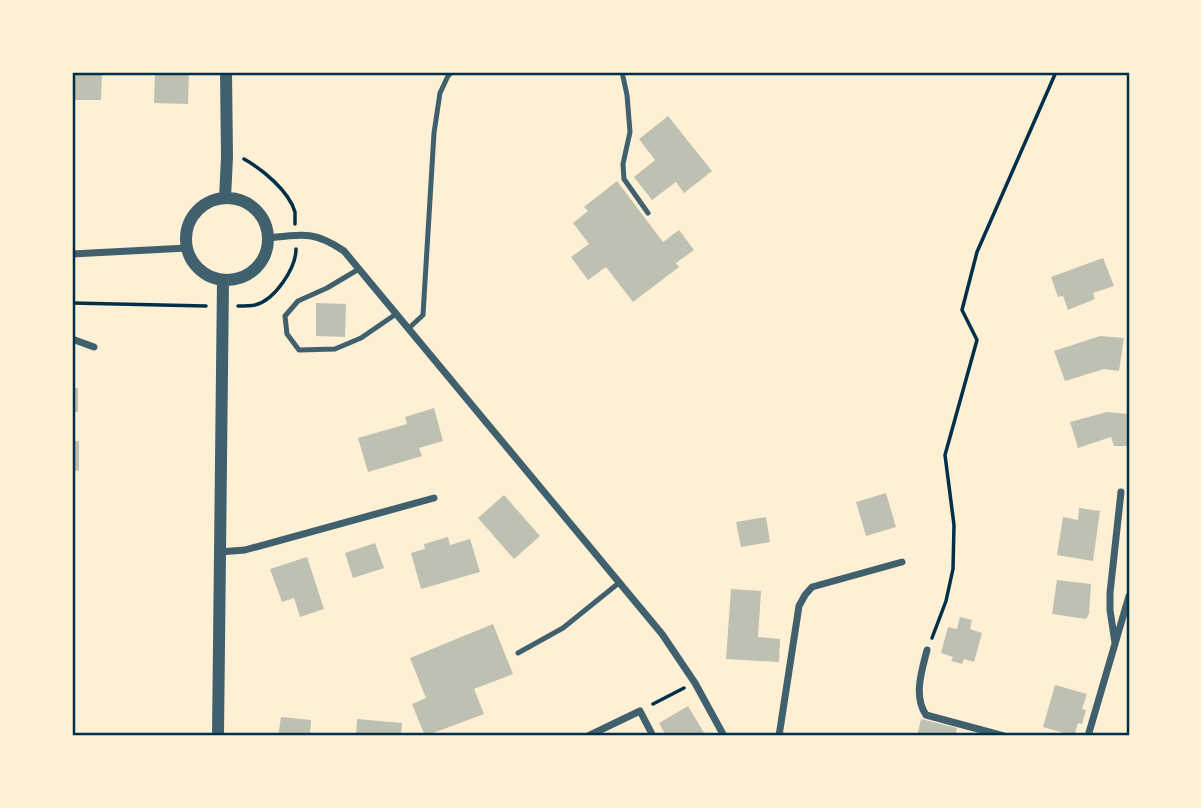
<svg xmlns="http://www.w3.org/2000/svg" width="1201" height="808" font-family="'Alegreya Sans',sans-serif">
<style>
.building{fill:#bec0b2}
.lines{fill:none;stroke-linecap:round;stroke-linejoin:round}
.path{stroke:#003049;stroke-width:3.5}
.service{stroke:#3f606c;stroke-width:5}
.minor{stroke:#3f606c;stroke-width:7}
.tertiary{stroke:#3f606c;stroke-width:12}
.neatline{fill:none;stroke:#003049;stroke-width:2.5}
</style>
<rect width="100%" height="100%" fill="#fdf0d5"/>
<path class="building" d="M72 72H102L101 100H72Z
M155 72H189L188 104 154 103Z
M668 116 712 171 684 193 676 182 652 200 634 177 655 160 639 139Z
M617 181 663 242 679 230 694 250 676 263 679 267 633 302 606 267 588 280 571 257 589 244 573 223 588 211 584 207Z
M1103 258 1114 286 1093 293 1095 299 1068 310 1063 296 1058 297 1051 277Z
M316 303 346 304 345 337 316 336Z
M1100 336 1124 338 1119 371 1104 369 1065 381 1054 351Z
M72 388H78V412H72Z
M434 408 443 441 419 448 422 456 368 472 358 438 407 424 405 417Z
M1107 412 1129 414V446H1114L1111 437 1078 448 1070 422Z
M72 441H79V471L72 470Z
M886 493 896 527 866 536 856 502Z
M504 495 540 536 514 559 478 518Z
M1079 508 1100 511 1093 561 1057 555 1063 517 1078 520Z
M766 517 770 542 741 547 736 522Z
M448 537 450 545 470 539 480 572 421 589 411 553 425 549 424 544Z
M375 543 384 568 353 578 345 553Z
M307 557 324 609 300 617 294 598 282 602 270 569Z
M1057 580 1091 584 1089 614 1086 619 1052 614Z
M731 589 761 591 758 637 780 639 779 662 726 659Z
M960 617 972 620 970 629 982 633 974 662 964 659 962 664 951 661 953 657 941 653 948 627 957 629Z
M493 624 513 674 474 689 484 714 425 736 412 704 426 698 410 658Z
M1055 685 1087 694 1082 709 1086 710 1082 724 1078 723 1074 736 1043 727Z
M688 706 706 736H666L659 723Z
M281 717 311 720 310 734 317 735V736H278Z
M357 719 402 723 401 736H356Z
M921 719 957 728 955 736H917Z"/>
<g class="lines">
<path class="path" d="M244 159C262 169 289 191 295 212 295 213 295 222 295 224
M72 303 206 306
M238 306C244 306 250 306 255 305 275 300 296 268 296 249
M932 638 946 601 953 569 954 525 945 455 977 340 962 310 977 252 1056 72
M653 704 684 688"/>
<path class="service" d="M622 72 627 95 630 132 623 164 624 179 648 213
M359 269 327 288 298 301 285 316 287 334 299 350 335 349 361 338 396 314
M408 329 423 315 434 133 440 93 448 76 452 72
M518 653 563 628 620 582"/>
<path class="minor" d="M269 238C302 234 315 231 344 251L662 634 695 683 724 736
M72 254 187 248
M72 339 94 347
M219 552 245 550 434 498
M1115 643 1110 610V593L1121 492
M927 650C922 670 913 696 926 715L1004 736
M588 736 640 711 653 736
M779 736 799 606 805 595 812 587 902 562
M1088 736 1129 596"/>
<path class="tertiary" d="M186 239a41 41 0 1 1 82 0a41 41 0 1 1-82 0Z
M225 198 227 157 226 72
M218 736 223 280"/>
</g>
<rect width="1201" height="808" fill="none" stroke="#fdf0d5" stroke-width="147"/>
<rect x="74" y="74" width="1054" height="660" class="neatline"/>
</svg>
